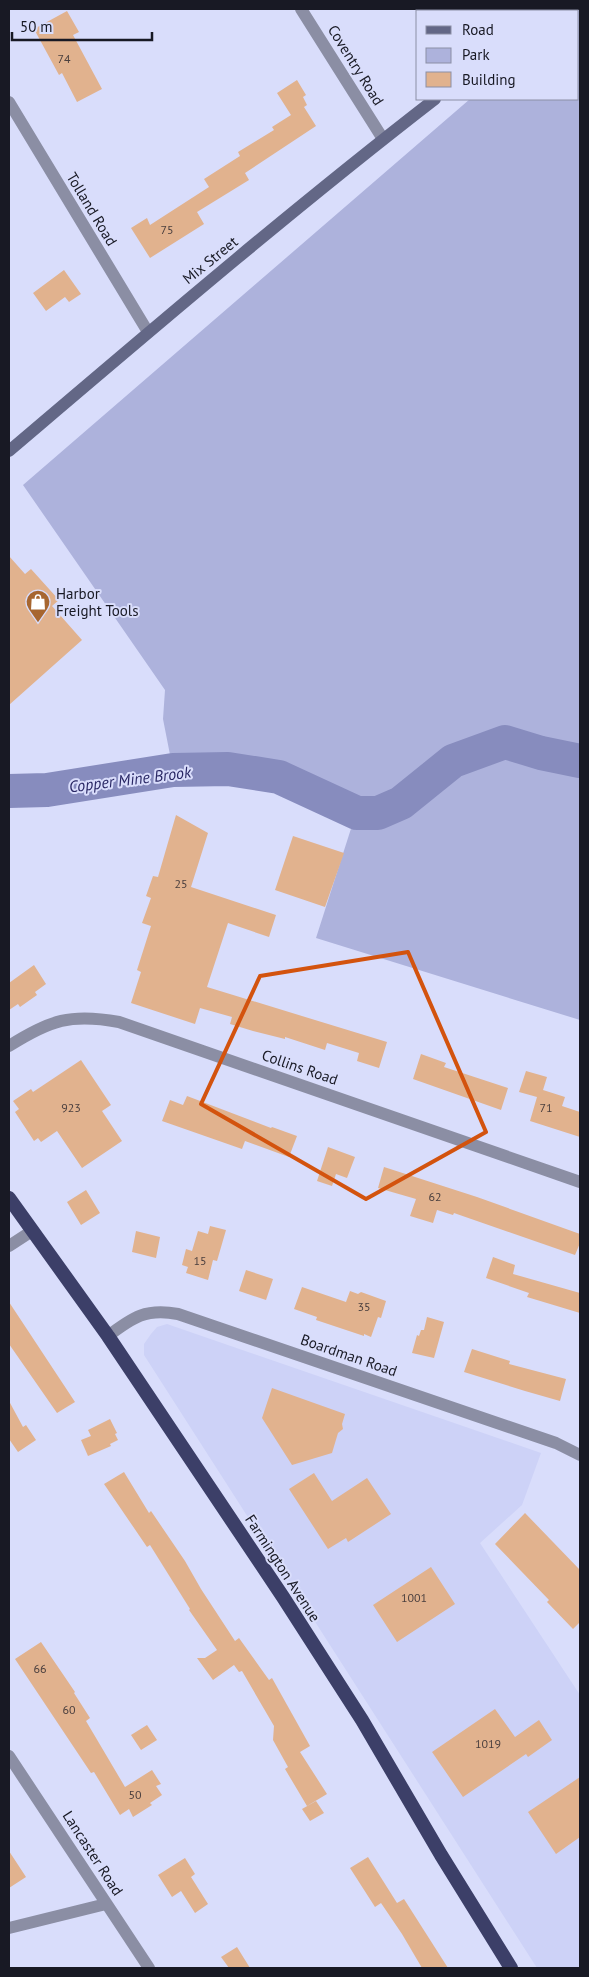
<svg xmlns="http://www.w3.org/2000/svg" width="589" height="1977" font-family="'PT Sans',sans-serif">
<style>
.built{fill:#cdd2f7}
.green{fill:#adb2dc}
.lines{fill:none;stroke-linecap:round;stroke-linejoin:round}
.river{stroke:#878cbe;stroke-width:34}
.building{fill:#e1b28e}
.minor{stroke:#8b8ea4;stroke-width:12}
.secondary{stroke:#636786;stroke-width:12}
.trunk{stroke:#3c3f68;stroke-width:14}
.marked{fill:none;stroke:#d3530e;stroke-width:4;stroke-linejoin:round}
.labels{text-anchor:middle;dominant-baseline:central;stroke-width:4;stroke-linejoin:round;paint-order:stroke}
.number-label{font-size:12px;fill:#4a3f3e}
.street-label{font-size:15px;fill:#181924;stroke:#d9ddfb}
.poi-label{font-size:15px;fill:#181924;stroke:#d9ddfb;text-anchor:start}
.water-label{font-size:16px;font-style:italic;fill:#292764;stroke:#d9ddfb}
</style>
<rect width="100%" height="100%" fill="#d9ddfb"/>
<path class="built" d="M167 1324 541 1453 522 1505 480 1543 580 1695V1968H537L144 1355V1344L151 1334 157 1327Z"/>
<path class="green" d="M573 9H580V1020L316 938 356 813 279 777 228 769 173 770 163 719 165 690 23 485 470 99H578V11H571Z"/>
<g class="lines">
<path class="river" d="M9 791 47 790 173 770 228 769 279 777 357 813H378L401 803 453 761 505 742 541 753 580 761"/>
</g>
<path class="building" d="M67 11 79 32 73 35 102 89 77 102 62 73 59 75 34 29Z
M297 80 306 95 303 97 307 105 304 107 316 126 245 173 249 180 197 212 204 224 150 258 131 228 147 218 150 225 209 187 204 179 240 156 238 152 274 130 272 127 291 115 277 93Z
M64 270 81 294 69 302 65 297 46 311 33 293Z
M9 556 25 574 31 569 59 600 52 606 82 640 9 705Z
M176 815 208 833 191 887 276 915 269 937 228 923 207 987 387 1042 379 1068 357 1061 359 1053 327 1043 325 1050 285 1037V1039L253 1031 230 1024 232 1017 200 1008 195 1024 131 1003 141 972 137 970 151 926 142 923 151 898 146 896 153 876 158 877Z
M293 836 344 853 325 907 275 890Z
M34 965 46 984 35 992 37 995 20 1007 18 1004 9 1010V983Z
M421 1054 446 1063 444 1067 508 1088 501 1110 413 1079Z
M81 1060 111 1105 102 1111 122 1141 82 1168 57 1131 41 1142 38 1138 34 1141 15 1112 19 1109 13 1101 31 1089 33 1092Z
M526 1071 547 1077 543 1090 565 1097 562 1106 580 1112V1137L530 1121 537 1097 519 1092Z
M187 1096 271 1128 272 1127 297 1136 289 1157 245 1141 242 1149 162 1121 170 1100 183 1105Z
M328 1147 355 1157 347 1178 336 1174 332 1186 317 1181Z
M384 1167 477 1197 580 1234V1243L575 1255 454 1213 453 1215 437 1210 433 1223 410 1216 416 1199 378 1188Z
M86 1190 100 1213 81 1225 67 1202Z
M210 1226 226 1230 217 1261 213 1260 208 1280 186 1273 188 1267 182 1265 186 1249 192 1251 198 1231 208 1234Z
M136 1231 160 1237 156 1258 132 1252Z
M493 1257 515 1265 513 1274 580 1293V1313L527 1297 529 1293 486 1278Z
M246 1270 273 1279 266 1300 239 1291Z
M302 1287 346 1302 350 1291 358 1294 361 1292 386 1301 381 1318 378 1317 371 1337 364 1334V1336L316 1320 317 1317 294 1309Z
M9 1302 75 1402 57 1413 9 1344Z
M427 1317 444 1322 434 1358 412 1353 417 1335 419 1336 421 1330H424Z
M472 1349 510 1361 509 1364 566 1379 560 1401 525 1391 464 1372Z
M272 1388 345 1414 342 1424 343 1429 338 1433 332 1453 292 1465 262 1418Z
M9 1401 23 1427 26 1425 36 1440 18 1452 9 1439Z
M110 1419 117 1433 115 1434 118 1440 110 1444 111 1446 88 1456 81 1440 91 1436 88 1430Z
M124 1472 149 1513 151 1511 185 1561 201 1589 235 1641 239 1638 269 1680 272 1678 310 1746 300 1752 327 1794 307 1806 285 1769 288 1767 273 1740 274 1726 242 1671 239 1672 234 1665 213 1680 197 1658H205L217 1650 189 1610 190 1609 150 1545 147 1547 104 1484Z
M314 1473 332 1501 367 1478 391 1514 348 1542 346 1538 328 1549 289 1489Z
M525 1513 580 1570V1622L573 1629 547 1602 549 1600 495 1544Z
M431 1567 455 1604 397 1642 373 1605Z
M41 1642 75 1692 74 1693 90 1718 86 1721 125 1787 152 1770 161 1784 156 1786 162 1795 150 1803 152 1805 133 1817 129 1809 120 1815 94 1772 91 1773 15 1659Z
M495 1709 515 1737 539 1720 552 1740 528 1757 526 1754 463 1797 432 1752Z
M147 1725 157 1740 141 1750 131 1735Z
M580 1777V1837L556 1854 528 1812Z
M316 1801 324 1813 310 1821 302 1809Z
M9 1851 26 1877 9 1888Z
M368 1857 397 1903 404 1899 448 1968H422L402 1934 381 1903 375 1907 350 1868Z
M185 1858 195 1874 191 1877 208 1904 195 1913 181 1891 172 1897 158 1875Z
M237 1947 250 1968H229L221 1957Z"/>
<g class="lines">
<path class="minor" d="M301 9 383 139
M9 102 148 332
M9 1046C50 1020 71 1013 119 1022L580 1182
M9 1246 32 1231
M108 1336C133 1317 146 1308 178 1314L556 1443 580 1455
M9 1756 149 1968
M9 1928 106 1904"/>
<path class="secondary" d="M547 11 550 9
M9 451C149 332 289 212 435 99"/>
<path class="trunk" d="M9 1198 108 1336 283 1597 362 1720 441 1855 511 1968"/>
</g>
<path class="marked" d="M408 952 486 1132 366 1199 201 1104 260 976Z"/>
<defs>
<symbol id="shop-pin" viewBox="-11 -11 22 30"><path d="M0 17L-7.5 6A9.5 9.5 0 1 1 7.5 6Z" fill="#a76630" stroke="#d9ddfb"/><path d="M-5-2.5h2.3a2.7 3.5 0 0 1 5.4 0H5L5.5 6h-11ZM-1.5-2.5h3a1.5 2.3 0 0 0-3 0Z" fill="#fff"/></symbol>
</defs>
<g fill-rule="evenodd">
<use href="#shop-pin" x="24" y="588" width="28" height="38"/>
</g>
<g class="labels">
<g class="number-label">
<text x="64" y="58">74</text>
<text x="167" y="229">75</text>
<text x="181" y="883">25</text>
<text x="71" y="1107">923</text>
<text x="546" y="1107">71</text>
<text x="435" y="1196">62</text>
<text x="200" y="1260">15</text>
<text x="364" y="1306">35</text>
<text x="414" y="1597">1001</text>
<text x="40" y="1668">66</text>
<text x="69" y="1709">60</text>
<text x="488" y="1743">1019</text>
<text x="135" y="1794">50</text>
</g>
<g class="street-label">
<text transform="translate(356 65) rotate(58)">Coventry Road</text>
<text transform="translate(92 209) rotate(59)">Tolland Road</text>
<text transform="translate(210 260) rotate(-39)">Mix Street</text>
<text transform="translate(300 1067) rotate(19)">Collins Road</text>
<text transform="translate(349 1355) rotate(19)">Boardman Road</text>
<text transform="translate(283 1568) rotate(57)">Farmington Avenue</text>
<text transform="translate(93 1853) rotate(57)">Lancaster Road</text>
</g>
<g class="poi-label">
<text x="56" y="593">Harbor<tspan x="56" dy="17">Freight Tools</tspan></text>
</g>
<g class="water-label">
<text transform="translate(130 779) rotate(-7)">Copper Mine Brook</text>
</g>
</g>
<rect width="589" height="1977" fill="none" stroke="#181924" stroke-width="20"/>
<rect x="416" y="10" width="162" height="90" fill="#d9ddfb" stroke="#8c8fa5"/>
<rect x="426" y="26" width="25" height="8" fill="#636786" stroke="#8c8fa5"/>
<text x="462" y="35" font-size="15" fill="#181924">Road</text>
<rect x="426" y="48" width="25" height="15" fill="#adb2dc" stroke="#8c8fa5"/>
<text x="462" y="60" font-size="15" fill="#181924">Park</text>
<rect x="426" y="72" width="25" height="15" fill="#e1b28e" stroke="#8c8fa5"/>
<text x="462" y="85" font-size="15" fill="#181924">Building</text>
<path d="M12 32v8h140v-8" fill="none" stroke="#181924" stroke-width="2.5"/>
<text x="20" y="32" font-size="15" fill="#181924" stroke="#d9ddfb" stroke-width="4" paint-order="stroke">50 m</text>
</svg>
